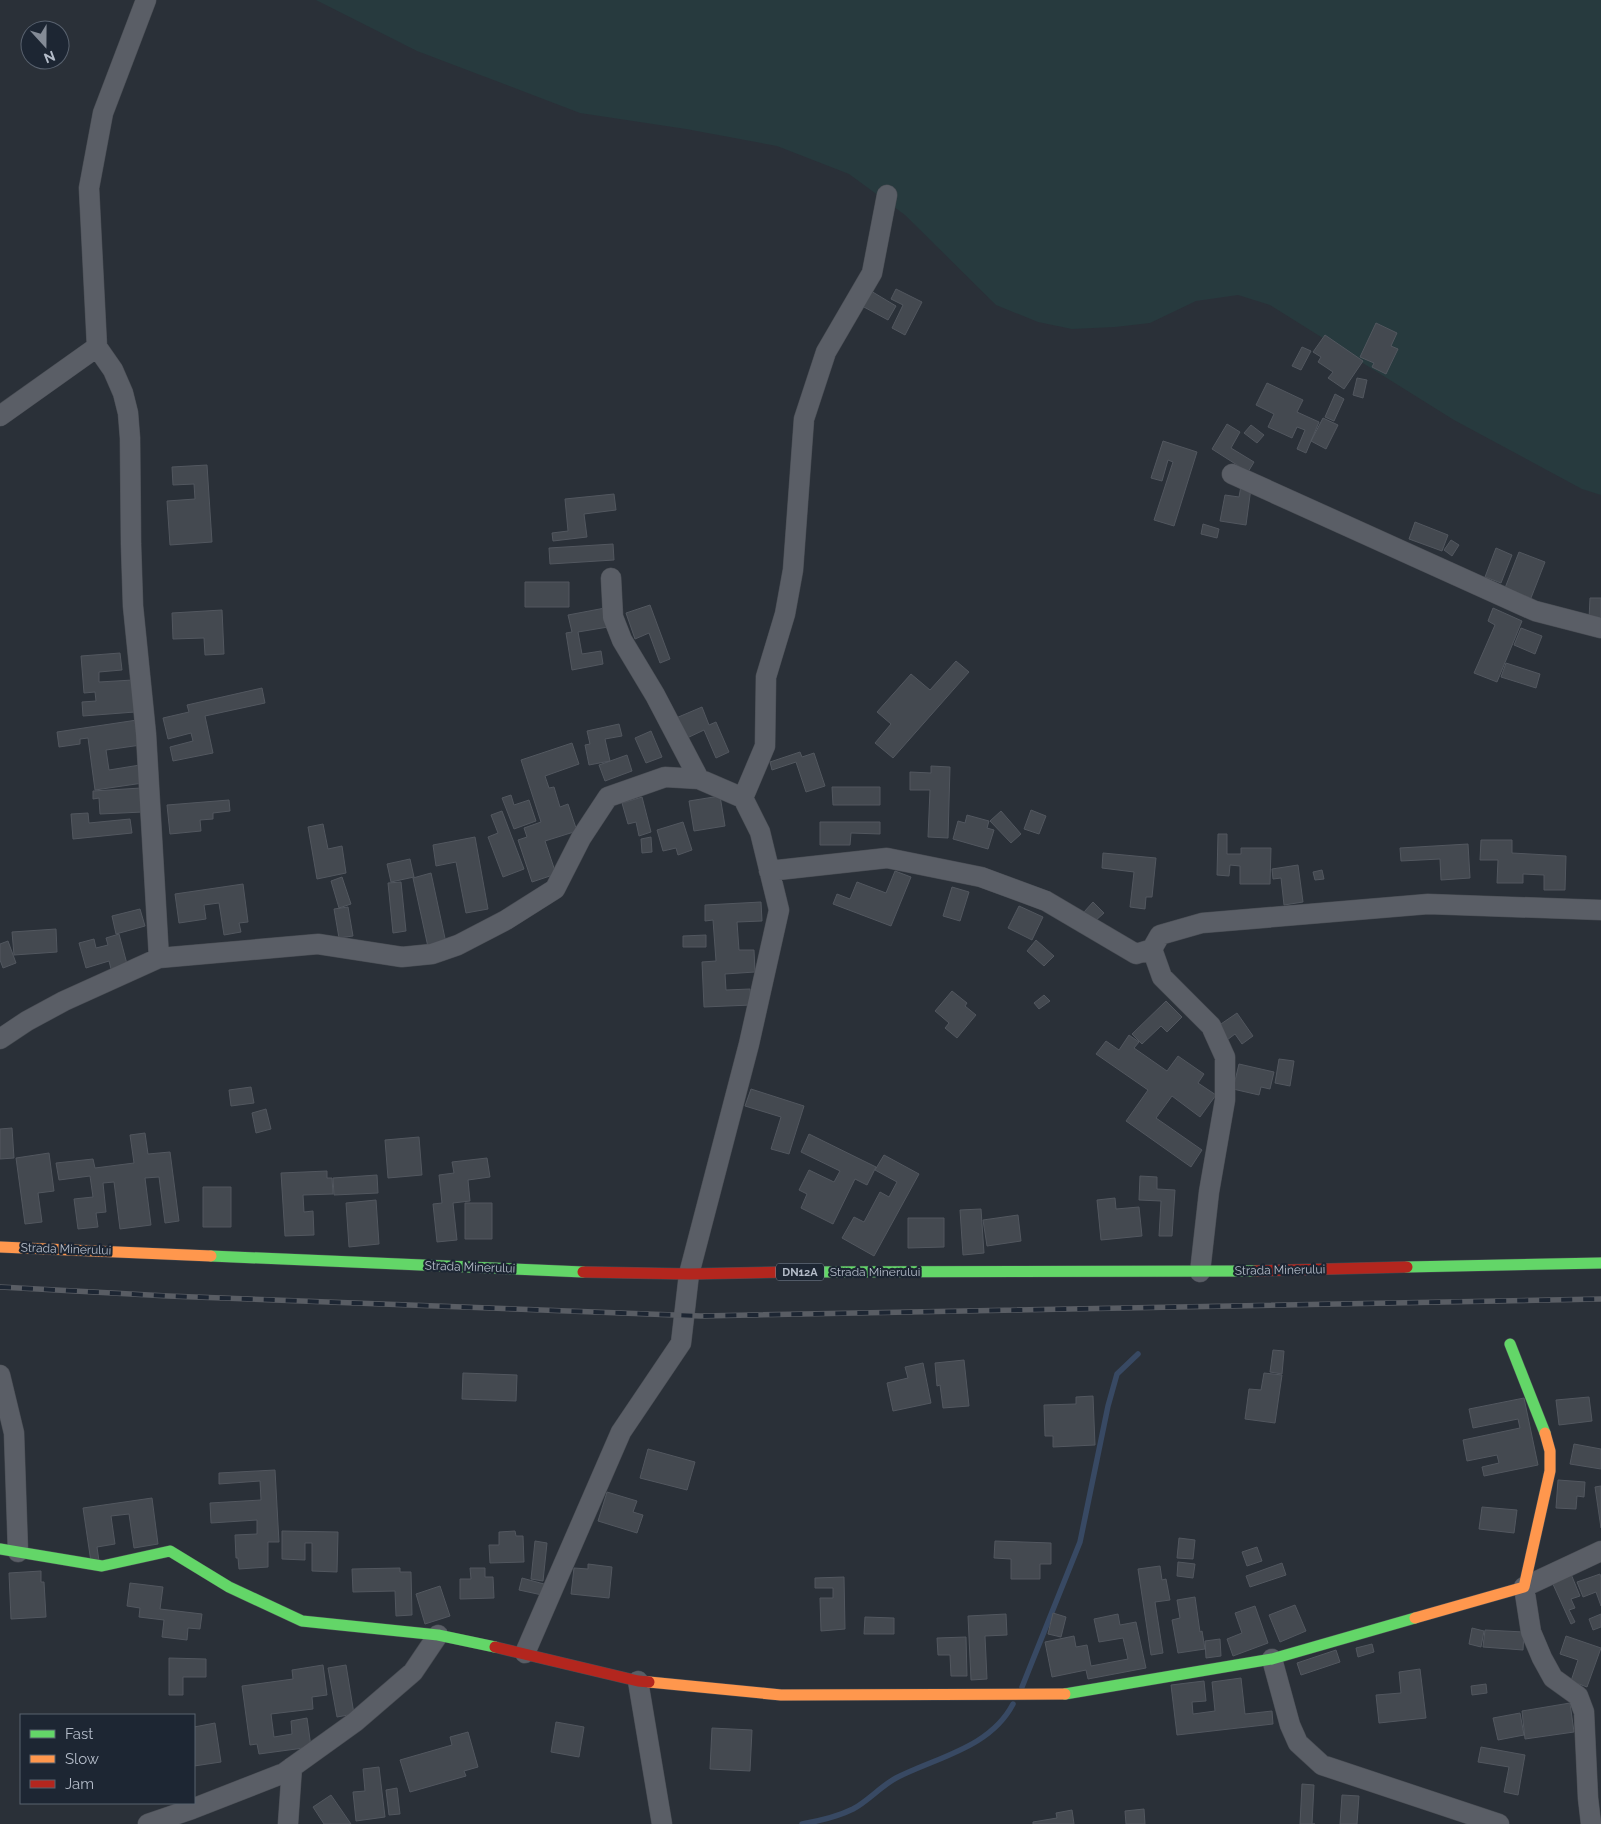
<svg xmlns="http://www.w3.org/2000/svg" width="1601" height="1824" font-family="Raleway,sans-serif">
<style>
.green{fill:#273a3e}
.lines{fill:none;stroke-linecap:round;stroke-linejoin:round}
.stream{stroke:#384963;stroke-width:5.5}
.building{fill:#444950;stroke:#52575f}
.street-casing{stroke:#484c53;stroke-width:21}
.fast-casing{stroke:#484c53;stroke-width:12}
.slow-casing{stroke:#484c53;stroke-width:12}
.jam-casing{stroke:#484c53;stroke-width:12}
.street{stroke:#5a5e66;stroke-width:20}
.fast{stroke:#63d668;stroke-width:11}
.slow{stroke:#ff974d;stroke-width:11}
.jam{stroke:#b3261e;stroke-width:11}
.rail-casing{stroke:#595d64;stroke-width:5.5}
.rail{stroke:#1d2633;stroke-width:4;stroke-dasharray:11;stroke-linecap:butt}
.labels{text-anchor:middle;dominant-baseline:central;stroke-width:4.5;stroke-linejoin:round;paint-order:stroke}
.shield{fill:#1d2633;stroke:#878f9c;stroke-width:1}
.shield-label{font-size:11px;font-weight:bold;fill:#b4bcc9}
.street-label{font-size:12px;fill:#b4bcc9;stroke:#1d2633}
</style>
<rect width="100%" height="100%" fill="#2a3038"/>
<path class="green" d="M316 0H1601V495L1582 489 1454 420 1270 305 1238 295 1196 301 1150 323 1115 327 1072 329 1038 322 996 305 905 215 849 174 777 146 686 129 580 113 417 51Z"/>
<g class="lines">
<path class="stream" d="M1022 1687 1080 1542 1108 1406 1117 1374 1138 1354
M802 1824C819 1821 837 1817 853 1809 868 1801 881 1786 896 1778 937 1757 990 1748 1013 1704"/>
</g>
<path class="building" d="M896 289 922 302 905 335 892 328 903 305 891 299Z
M871 291 896 306 888 320 862 306Z
M1376 323 1397 333 1391 346 1398 349 1386 374 1372 367 1374 363 1360 357Z
M1325 335 1363 361 1344 389 1328 378 1333 372 1318 362 1321 357 1313 352Z
M1302 347 1311 351 1301 370 1292 366Z
M1357 378 1367 380 1363 398 1353 395Z
M1267 383 1303 400 1297 412 1319 422 1306 453 1297 449 1305 430 1297 427 1292 438 1268 427 1274 414 1256 405Z
M1335 394 1344 399 1334 421 1325 417Z
M1323 418 1338 425 1326 449 1311 441Z
M1227 424 1240 432 1231 448 1254 462 1248 472 1212 449Z
M1251 425 1264 435 1257 443 1244 433Z
M1163 441 1197 452 1174 526 1154 520 1173 462 1168 460 1162 481 1151 478Z
M207 465 212 542 170 545 167 501 195 499 194 484 173 485 172 467Z
M1241 486 1251 488 1246 525 1220 521 1225 495 1239 497Z
M614 494 616 510 584 514 587 537 553 541 552 533 568 531 565 499Z
M1415 522 1448 535 1442 551 1409 539Z
M1203 524 1219 529 1217 538 1201 534Z
M1451 540 1459 545 1452 556 1444 550Z
M613 544 614 560 550 564 549 548Z
M1496 548 1512 555 1501 583 1485 577Z
M1519 552 1545 562 1531 598 1505 588Z
M525 582H569V607H525Z
M1590 598H1601V619H1589Z
M650 605 670 659 660 663 649 633 635 639 626 613Z
M605 608 608 627 578 632 582 654 601 651 603 664 572 670 566 633 572 632 568 615Z
M1493 608 1522 621 1497 682 1474 673 1495 625 1488 621Z
M222 610 224 654 205 655 204 638 173 639 172 613Z
M1521 628 1542 636 1535 654 1514 645Z
M120 653 122 670 99 672V682L133 680 135 712 83 716 82 702 96 701 95 692 84 693 81 656Z
M956 661 969 672 893 758 875 743 891 724 877 712 911 674 930 690Z
M1506 663 1540 674 1536 688 1501 677Z
M262 688 265 703 205 716 213 753 173 761 170 747 193 741 191 733 168 739 163 718 189 712 187 705Z
M702 707 709 725 716 722 729 752 716 758 704 730 685 739 676 718Z
M137 720 141 745 106 750 109 770 140 765 143 783 95 790 88 738 80 739V744L59 747 57 732Z
M619 724 622 736 605 739 610 761 589 765 585 745 590 744 587 731Z
M651 731 662 757 646 763 635 738Z
M572 743 579 764 545 776 549 788 554 787 560 807 568 804 577 831 545 841 556 874 532 882 518 840 527 837 524 828 541 822 521 760Z
M800 752 802 757 814 753 825 786 806 792 796 762 772 770 770 762Z
M627 755 632 771 605 781 599 765Z
M931 766 950 767 948 838 928 837 930 790H910V772L931 773Z
M832 787H880V805H833Z
M141 788 143 812 100 814 99 798 93 799V791Z
M511 795 514 805 529 800 536 821 514 829 502 798Z
M720 796 725 826 694 831 689 801Z
M642 797 651 832 639 836 636 822 628 824 622 803Z
M229 800 230 811 213 813V819L200 820 201 831 170 834 167 805Z
M1031 810 1046 816 1039 834 1024 829Z
M502 811 524 869 503 877 488 837 498 833 491 815Z
M1001 811 1021 834 1011 843 990 821Z
M88 813 89 823 130 819 132 833 73 839 71 814Z
M967 815 989 821 987 828 994 830 988 849 953 839 958 821 965 823Z
M683 822 692 850 678 855 676 848 663 851 657 830Z
M820 822H880V834L851 833 850 845H820Z
M323 824 328 849 342 846 346 873 317 879 308 827Z
M1218 834H1227V854H1241V848H1271L1270 884H1240V866L1230 865 1229 876 1217 875Z
M475 837 488 909 466 913 456 862 436 866 433 845Z
M651 837 652 852 642 853 641 839Z
M1481 840H1512V853L1566 856 1565 890H1544V875L1523 874V883H1497L1498 860H1480Z
M1468 844 1470 878 1441 880 1440 859 1401 861 1400 848Z
M1103 853 1156 858 1152 897H1146L1145 909 1130 907 1134 872 1102 868Z
M410 859 414 877 391 882 387 864Z
M1298 865 1303 902 1284 905 1281 878 1273 879 1272 869Z
M1322 870 1324 879 1315 880 1313 872Z
M895 871 911 877 891 926 833 904 837 894 850 899 857 882 886 893Z
M431 873 446 943 428 947 413 878Z
M342 877 351 904 339 908 331 881Z
M401 882 406 931 393 933 388 883Z
M243 884 248 922 239 923 241 932 224 935 219 903 204 905 206 919 179 923 175 894Z
M952 887 969 892 960 921 943 916Z
M761 902 762 921 737 922 739 950H754L755 972 725 974 726 990 750 989 751 1005 704 1007 702 962 716 961 713 920 705 921V905Z
M1093 902 1104 913 1094 922 1084 912Z
M1019 906 1043 917 1032 940 1008 928Z
M348 907 353 936 339 938 334 909Z
M140 909 145 926 116 934 112 916Z
M56 929 57 952 14 955 12 932Z
M119 934 127 964 111 969 109 961 86 968 79 943 94 939 96 948 108 945 106 938Z
M706 935V947H683V936Z
M1036 940 1054 956 1044 966 1027 951Z
M8 941 16 963 3 968 0 960V944Z
M952 991 967 1003 965 1006 976 1015 957 1038 945 1028 949 1023 935 1011Z
M1044 995 1050 1001 1039 1009 1034 1003Z
M1166 1001 1182 1017 1167 1032 1161 1026 1142 1044 1132 1034Z
M1237 1013 1253 1036 1242 1044 1235 1034 1227 1040 1218 1026Z
M1129 1035 1139 1042 1134 1048 1167 1071 1178 1056 1204 1074 1198 1083 1216 1095 1200 1117 1172 1096 1156 1118 1202 1150 1191 1167 1126 1121 1148 1090 1096 1054 1106 1041 1119 1050Z
M1279 1059 1294 1061 1290 1086 1275 1083Z
M1239 1064 1274 1072 1270 1089 1261 1087 1259 1095 1233 1089Z
M251 1087 254 1103 231 1106 229 1090Z
M751 1089 804 1106 789 1154 771 1149 781 1117 745 1106Z
M266 1109 271 1129 256 1133 252 1113Z
M12 1128 14 1158 0 1159V1129Z
M145 1133 148 1154 170 1152 179 1221 165 1223 159 1177 145 1178 151 1225 120 1229 114 1182 103 1183 106 1212 96 1213 98 1227 78 1229 74 1199 93 1197 90 1176 59 1180 56 1163 93 1159 95 1168 134 1163 130 1135Z
M809 1134 876 1167 867 1185 855 1179 833 1224 801 1208 807 1194 799 1190 809 1170 834 1182 840 1171 801 1152Z
M419 1137 422 1175 388 1178 385 1140Z
M49 1153 54 1191 38 1193 42 1222 25 1224 16 1158Z
M884 1155 919 1174 874 1256 842 1238 854 1217 864 1222 880 1192 889 1197 897 1182 875 1170Z
M487 1158 490 1177 468 1180 470 1201 453 1203 457 1240 437 1242 433 1204 442 1203 439 1175 454 1173 452 1162Z
M327 1171V1178H332L333 1194 303 1195 304 1212 313 1211 314 1235 285 1236 281 1173Z
M377 1175 378 1193 334 1195 333 1178Z
M1140 1176 1157 1177V1189L1175 1190 1172 1236H1159L1161 1201 1139 1200Z
M203 1187H231V1227H203Z
M1115 1198 1116 1209 1139 1207 1142 1236 1101 1240 1097 1200Z
M376 1200 379 1244 349 1247 346 1203Z
M465 1203H492V1239H465Z
M981 1209 984 1253 963 1255 960 1210Z
M1018 1215 1021 1241 987 1246 983 1220Z
M908 1218H944V1247L908 1248Z
M1273 1350 1284 1351 1282 1374 1270 1372Z
M964 1360 969 1406 943 1408 940 1385 937 1386 935 1363Z
M923 1363 931 1403 893 1411 887 1383 908 1378 905 1367Z
M463 1373 517 1375 516 1401 462 1399Z
M1264 1373 1282 1375 1275 1423 1245 1419 1249 1389 1261 1390Z
M1093 1396 1095 1445 1053 1447V1436H1045L1044 1405 1076 1404V1397Z
M1589 1397 1592 1421 1559 1425 1556 1400Z
M1524 1398 1538 1465 1484 1476 1482 1467 1499 1463 1497 1455 1467 1461 1463 1440 1520 1428 1518 1419 1473 1428 1469 1409Z
M1574 1444 1601 1449V1469L1570 1464Z
M648 1449 695 1462 687 1490 640 1478Z
M275 1470 279 1542H268V1567L239 1569 238 1558H236L235 1535 257 1534V1520L211 1523 210 1503 261 1500 260 1481 219 1484V1473Z
M1558 1480 1585 1482 1584 1497 1577 1496 1576 1509 1556 1508Z
M1601 1486V1528L1595 1487Z
M607 1492 637 1501 633 1512 643 1515 637 1533 598 1521Z
M152 1498 158 1544 134 1548 129 1514 111 1516 115 1544 97 1547 99 1561 91 1562 83 1508Z
M1482 1507 1517 1510 1514 1533 1479 1529Z
M282 1531 338 1532 337 1572 312 1571V1543H305V1560L282 1559Z
M515 1531 516 1536H523L524 1562 490 1563 489 1545H499V1532Z
M1179 1538 1195 1540 1193 1559 1177 1558Z
M535 1541 547 1543 543 1581 531 1579Z
M995 1541 1051 1543V1564H1040V1579H1011V1559L994 1558Z
M1257 1547 1262 1561 1247 1566 1242 1552Z
M1178 1562 1195 1564 1193 1578 1177 1576Z
M1282 1563 1286 1575 1250 1587 1246 1576Z
M588 1564 612 1567 609 1598 571 1594 574 1568 588 1569Z
M1160 1566 1162 1580 1166 1579 1170 1600 1155 1602 1163 1653 1151 1655 1138 1569Z
M400 1568V1572H411L412 1615 396 1616 395 1591 353 1592 352 1569Z
M470 1568H485V1577H493L494 1598 460 1599V1579H471Z
M41 1571V1582H44L46 1617 11 1619 9 1573Z
M1571 1574 1580 1596 1571 1599 1575 1608 1569 1610 1575 1622 1571 1624 1552 1582Z
M1600 1574 1601 1578V1606L1596 1592 1583 1597 1577 1582Z
M844 1577 845 1629 821 1631 820 1598H833V1588H815V1578Z
M522 1578 544 1584 542 1595 519 1590Z
M130 1583 163 1587 160 1609 202 1614 200 1629 188 1628 187 1640 162 1637 164 1620 139 1617 140 1608 127 1606Z
M440 1586 450 1616 425 1624 416 1594Z
M1195 1597 1200 1632 1202 1631 1205 1649 1178 1653 1172 1620 1180 1618 1177 1600Z
M1295 1605 1306 1631 1280 1642 1269 1615Z
M1255 1606 1268 1643 1233 1656 1227 1639 1242 1633 1235 1613Z
M1053 1613 1066 1617 1061 1637 1048 1634Z
M1006 1614 1007 1635 985 1636 987 1679 971 1680 968 1616Z
M1118 1614 1120 1625 1136 1622 1146 1668 1088 1679 1086 1670 1052 1677 1045 1642 1074 1636 1076 1647 1087 1645 1091 1666 1128 1659 1123 1638 1099 1642 1094 1619Z
M1601 1614V1627L1593 1630 1589 1619Z
M865 1617 894 1618V1634H864Z
M1472 1628 1484 1631 1481 1647 1469 1644Z
M1485 1630 1524 1632 1523 1650 1483 1647Z
M1566 1636 1601 1648 1587 1687 1571 1681 1578 1660 1560 1654Z
M966 1637 967 1676H951L950 1655H938L937 1638Z
M1220 1639 1221 1656 1206 1658 1205 1641Z
M1372 1644 1374 1652 1358 1657 1356 1648Z
M1336 1650 1340 1662 1301 1675 1297 1663Z
M169 1658 206 1659V1677H183V1695H169Z
M323 1665 327 1695 312 1697 313 1709 271 1714 274 1737 292 1734 291 1721 307 1718 311 1747 259 1754 257 1744 250 1745 242 1686 293 1679 292 1670Z
M346 1665 354 1714 337 1717 328 1668Z
M1420 1669 1426 1718 1379 1723 1376 1695 1401 1693 1399 1672Z
M1241 1678 1245 1714 1272 1711 1273 1724 1177 1735 1171 1685 1204 1681 1206 1701 1192 1702 1193 1714 1215 1711 1212 1682Z
M1486 1684 1487 1693 1472 1695 1471 1686Z
M1570 1703 1574 1732 1525 1739 1522 1711Z
M1520 1713 1524 1735 1498 1740 1493 1718Z
M556 1722 584 1727 579 1757 551 1752Z
M215 1723 221 1762 194 1766V1727Z
M712 1728 752 1730 750 1771 710 1769Z
M468 1732 478 1767 464 1771 466 1776 410 1792 400 1760 452 1745 450 1737Z
M1481 1747 1525 1755 1518 1795 1504 1792 1509 1767 1478 1762Z
M379 1767 385 1817 356 1821 353 1792 365 1791 363 1769Z
M1302 1784 1314 1785 1312 1824H1315H1300Z
M397 1788 400 1814 389 1815 386 1790Z
M331 1795 351 1824H324L313 1807Z
M1342 1795 1359 1796 1357 1824H1340Z
M1144 1809 1145 1824H1126L1125 1811Z
M1072 1810 1074 1824H1033V1822L1057 1818 1056 1813Z"/>
<g class="lines">
<defs>
<path id="street" d="M146 0 103 113 89 188 97 347 113 370 123 393 128 413 130 438 131 544 133 606 146 734 159 958
M0 416 97 347
M1232 474 1535 611 1601 628
M611 578 613 617 622 640 655 695 699 779
M743 798 765 746 766 677 785 614 793 570 804 419 826 352 872 273 887 195
M769 871 887 858 981 877 1046 901 1136 954 1152 949
M0 1039 27 1021 64 1001 159 958 318 944 402 957 432 954 458 945 506 920 555 889 581 838 608 797 665 777 699 779 743 798 760 832 779 910 749 1044 689 1274 681 1343 621 1432 525 1653
M1200 1272 1209 1192 1225 1100V1057L1211 1026 1162 977 1152 949 1160 935 1202 923 1428 904 1601 910
M0 1375 14 1433 18 1552
M1272 1659 1290 1725 1298 1743 1322 1765 1499 1824
M638 1681 662 1824
M148 1824 192 1809 284 1773 355 1722 413 1672 438 1635
M288 1824 292 1767
M1591 1824 1588 1798 1584 1712 1578 1696 1553 1678 1542 1658 1531 1632 1524 1587 1601 1551"/>
<path id="fast" d="M211 1256 583 1272
M1407 1267 1601 1263
M789 1272 1255 1271
M1510 1344 1545 1433
M0 1549 102 1566 170 1551 229 1587 302 1621 438 1635 495 1647
M1065 1694 1272 1659 1415 1618"/>
<path id="slow" d="M0 1247 211 1256
M1415 1618 1524 1587 1550 1471V1451L1545 1433
M649 1682 781 1695 1065 1694"/>
<path id="jam" d="M1255 1271 1407 1267
M583 1272 689 1274 789 1272
M495 1647 638 1681 649 1682"/>
</defs>
<use href="#street" class="street-casing"/>
<use href="#fast" class="fast-casing"/>
<use href="#slow" class="slow-casing"/>
<use href="#jam" class="jam-casing"/>
<use href="#street" class="street"/>
<use href="#fast" class="fast"/>
<use href="#slow" class="slow"/>
<use href="#jam" class="jam"/>
<defs>
<path id="rail" d="M0 1287 168 1296 701 1316 1601 1299"/>
</defs>
<use href="#rail" class="rail-casing"/>
<use href="#rail" class="rail"/>
</g>
<g class="labels">
<rect class="shield" x="776" y="1263.5" width="48" height="17" rx="4"/>
<g class="shield-label">
<text x="800" y="1272">DN12A</text>
</g>
<g class="street-label">
<text transform="translate(66 1249) rotate(2)">Strada Minerului</text>
<text transform="translate(470 1267) rotate(2)">Strada Minerului</text>
<text transform="translate(1280 1270) rotate(-1)">Strada Minerului</text>
<text x="875" y="1272">Strada Minerului</text>
</g>
</g>
<rect x="20" y="1714" width="175" height="90" fill="#1d2633" stroke="#59626f"/>
<rect x="30" y="1730" width="25" height="8" fill="#63d668" stroke="#59626f"/>
<text x="65" y="1739" font-size="15" fill="#b4bcc9">Fast</text>
<rect x="30" y="1755" width="25" height="8" fill="#ff974d" stroke="#59626f"/>
<text x="65" y="1764" font-size="15" fill="#b4bcc9">Slow</text>
<rect x="30" y="1780" width="25" height="8" fill="#b3261e" stroke="#59626f"/>
<text x="65" y="1789" font-size="15" fill="#b4bcc9">Jam</text>
<g transform="translate(45 45) rotate(159)"><circle r="24" fill="#1d2633" stroke="#59626f"/>
<path d="M0-4L9 19L0 12L-9 19Z" fill="#848b96"/>
<text y="-8" font-size="14" font-weight="bold" text-anchor="middle" fill="#b4bcc9">N</text>
</g>
</svg>
